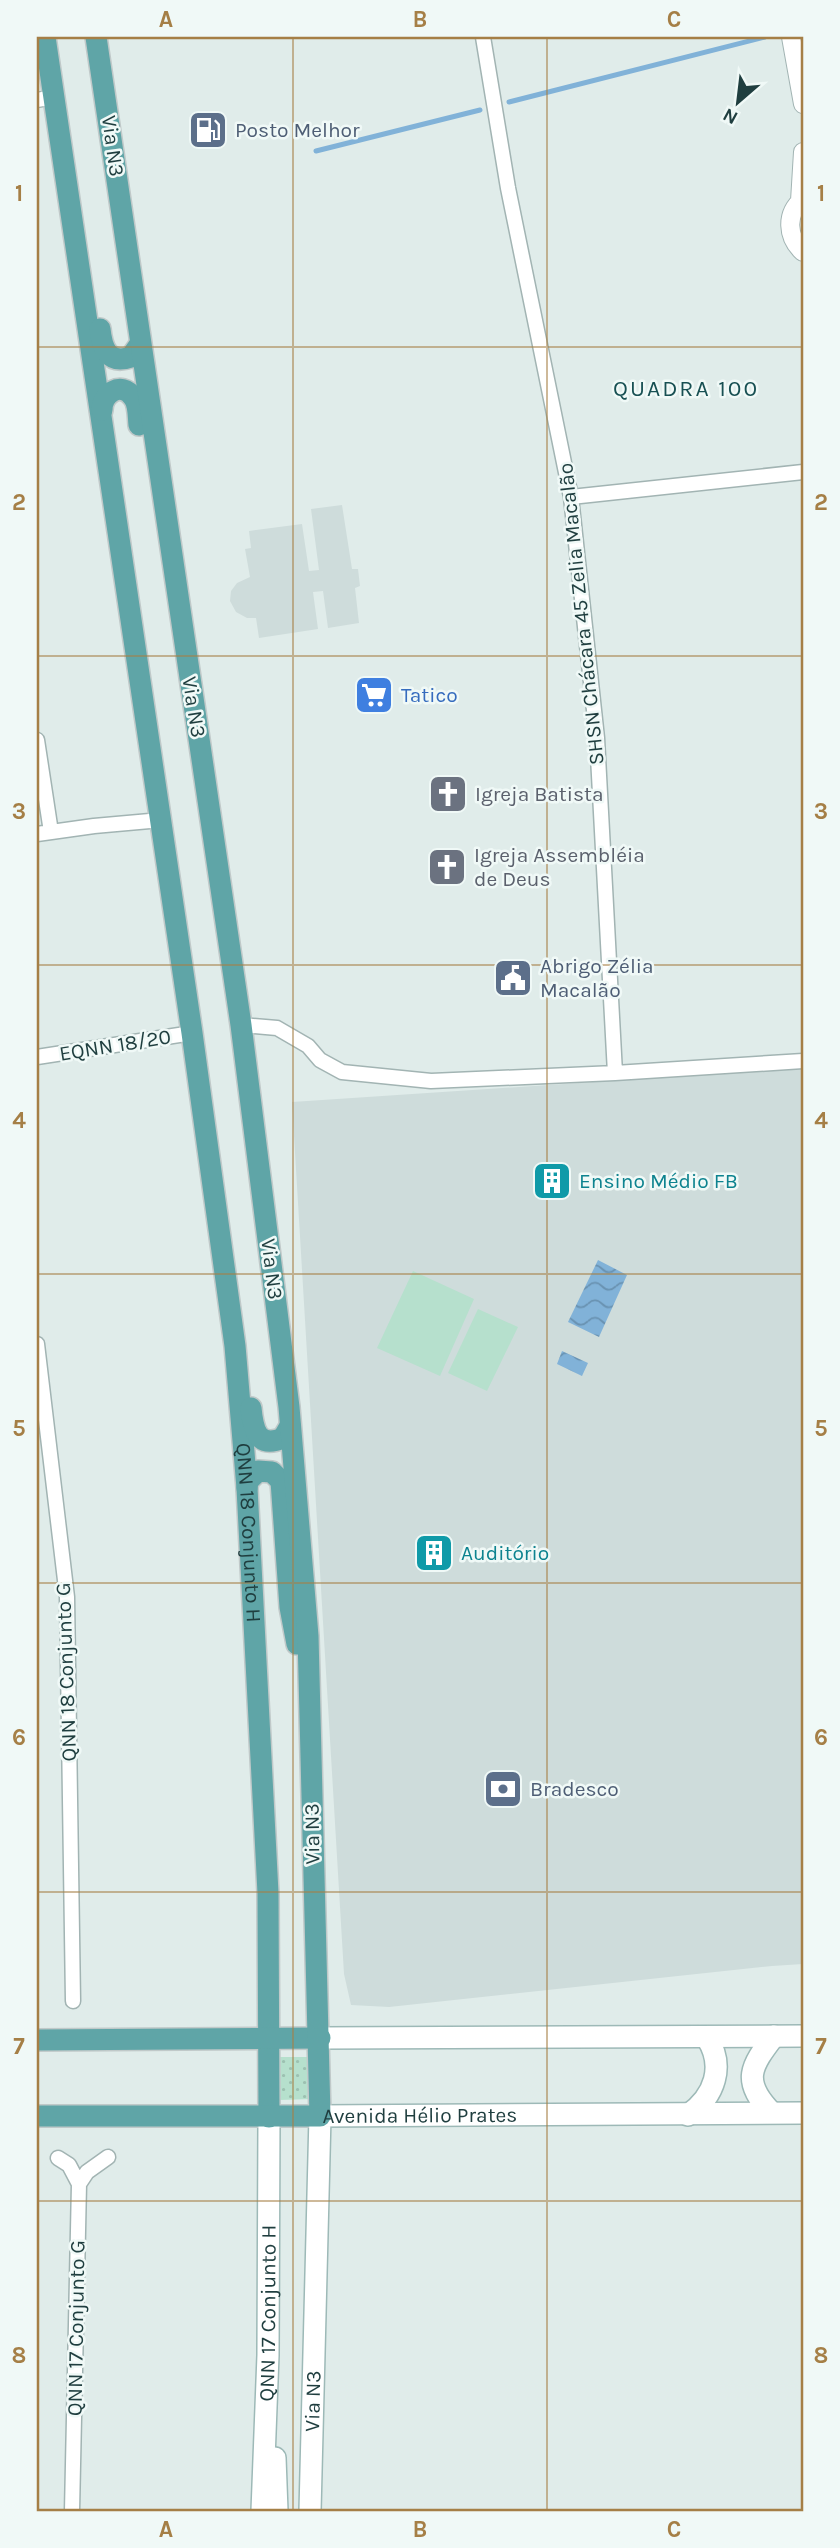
<svg xmlns="http://www.w3.org/2000/svg" width="840" height="2548" font-family="Karla,sans-serif">
<style>
.built{fill:#cedcdb}
.grass{fill:url(#grass-dots)}
.park{fill:#b6e0cd}
.water{fill:url(#water-waves)}
.lines{fill:none;stroke-linecap:round;stroke-linejoin:round}
.stream{stroke:#81b2d8;stroke-width:5}
.minor-casing{stroke:#a2b4b3;stroke-width:17}
.tertiary-casing{stroke:#a2b4b3;stroke-width:20}
.secondary-casing{stroke:#9db9b7;stroke-width:24}
.primary-casing{stroke:#c0c9c9;stroke-width:24}
.minor{stroke:#fff;stroke-width:14}
.tertiary{stroke:#fff;stroke-width:18}
.secondary{stroke:#fff;stroke-width:21}
.primary{stroke:#5fa5a7;stroke-width:21}
.grid{fill:none;stroke:#a57f46;stroke-width:2;stroke-opacity:0.55}
.labels{text-anchor:middle;dominant-baseline:central;stroke-width:5;stroke-linejoin:round;paint-order:stroke}
.service-label{font-size:21px;fill:#4e5e75;stroke:#f0f9f7;text-anchor:start}
.street-label{font-size:21px;fill:#1f3e3f;stroke:#f0f9f7}
.shop-label{font-size:21px;fill:#366cbe;stroke:#f0f9f7;text-anchor:start}
.worship-label{font-size:21px;fill:#5b616d;stroke:#f0f9f7;text-anchor:start}
.culture-label{font-size:21px;fill:#0d838f;stroke:#f0f9f7;text-anchor:start}
.neighbourhood-label{font-size:23px;letter-spacing:2px;fill:#185053;stroke:#f0f9f7}
.neatline{fill:none;stroke:#a57f46;stroke-width:2.5}
.grid-label{font-size:23px;text-anchor:middle;font-weight:bold;fill:#a57f46}
</style>
<defs>
<pattern id="grass-dots" width="8" height="8" patternUnits="userSpaceOnUse" patternTransform="scale(1.75)"><rect width="8" height="8" fill="#b6e0cd"/><path d="M2 2h.1M6 6h.1" fill="none" stroke="#9cc1b1" stroke-width="1.8" stroke-linecap="round"/></pattern>
<pattern id="water-waves" width="16" height="10" patternUnits="userSpaceOnUse" patternTransform="scale(1.75)"><rect width="16" height="10" fill="#81b2d8"/><path d="M0 5q4-4 8 0t8 0" fill="none" stroke="#6992b1"/></pattern>
</defs>
<rect width="100%" height="100%" fill="#e0ecea"/>
<path class="built" d="M342 505 352 569H358L360 586 355 588 359 623 328 628 323 591 313 592 318 629 259 638 256 618H247L236 612 230 601 231 591 237 583 250 577 245 549 251 548 249 531 302 524 309 571 319 570 311 509Z
M803 1068V1964L772 1966 389 2007 351 2005 344 1974 292 1102Z"/>
<path class="grass" d="M278 2057H312L313 2099 279 2100Z"/>
<path class="park" d="M413 1271 474 1299 440 1376 377 1348Z
M478 1309 518 1327 487 1391 448 1373Z"/>
<path class="water" d="M598 1260 627 1275 599 1337 568 1322Z
M562 1351 588 1363 582 1376 557 1364Z"/>
<g class="lines">
<path class="stream" d="M509 102 765 37
M316 151 480 110"/>
<defs>
<path id="minor" d="M483 37 508 188 571 497 597 738 615 1073
M37 100 54 97
M571 497 803 472
M37 740 51 832
M37 834 94 826 161 820
M241 1025 277 1028 308 1046 320 1060 342 1072 431 1081 615 1073 803 1061
M37 1057 192 1033
M37 1344 67 1597 73 2001
M58 2158 69 2165 79 2184
M72 2511 79 2184 87 2172 108 2157"/>
<path id="tertiary" d="M791 37 803 104
M803 199C785 214 787 237 803 252
M800 201 803 152"/>
<g id="secondary">
<path d="M320 2038 803 2036"/>
<path d="M771 2112C741 2081 751 2066 774 2036"/>
<path d="M688 2115C715 2096 725 2066 707 2038"/>
<path d="M275 2458 277 2511"/>
<path id="s1" d="M262 2511 268 2355 269 2117"/>
<path id="s2" d="M310 2511 320 2116 803 2113"/>
</g>
<g id="primary">
<path id="s3" d="M45 37 192 1033 235 1346 247 1488 268 1893 269 2117"/>
<path d="M100 329C102 348 108 365 131 357L140 344"/>
<path d="M102 410C102 394 121 380 133 397 139 404 138 417 139 425"/>
<path d="M251 1408C253 1429 257 1449 283 1438L290 1426"/>
<path d="M247 1488 248 1481 258 1471 272 1472 281 1481 290 1607 297 1644"/>
<path d="M37 2040 320 2038"/>
<path d="M37 2116H320L308 1636 289 1407 241 1025 96 37"/>
</g>
</defs>
<use href="#minor" class="minor-casing"/>
<use href="#tertiary" class="tertiary-casing"/>
<use href="#secondary" class="secondary-casing"/>
<use href="#primary" class="primary-casing"/>
<use href="#minor" class="minor"/>
<use href="#tertiary" class="tertiary"/>
<use href="#secondary" class="secondary"/>
<use href="#primary" class="primary"/>
</g>
<path class="grid" d="M293 37V2511M547 37V2511M37 347H803M37 656H803M37 965H803M37 1274H803M37 1583H803M37 1892H803M37 2201H803"/>
<defs>
<symbol id="fuel-square" viewBox="-11 -11 22 22"><rect x="-9" y="-9" width="18" height="18" rx="4" fill="#5c6f8a" stroke="#f0f9f7"/><path d="M-5.5-6h7V0h2V4h1.3V-2.5L3-4.5l.8-.8L6-3V5H2.5V1h-1V6h-7ZM-4.2-4.7v3.2H.2V-4.7Z" fill="#fff"/></symbol>
<symbol id="supermarket-square" viewBox="-11 -11 22 22"><rect x="-9" y="-9" width="18" height="18" rx="4" fill="#3f7fe0" stroke="#f0f9f7"/><path d="M-6-5.5h2.5l.6 2H6L4.5 2H-2.5L-4.4-4H-6ZM-1.5 3.2a1.3 1.3 0 1 0 .1 0ZM3 3.2a1.3 1.3 0 1 0 .1 0Z" fill="#fff"/></symbol>
<symbol id="church-square" viewBox="-11 -11 22 22"><rect x="-9" y="-9" width="18" height="18" rx="4" fill="#6b7280" stroke="#f0f9f7"/><path d="M-1.2-6h2.4v3.5h3.3v2.4h-3.3V6h-2.4V-.1h-3.3v-2.4h3.3Z" fill="#fff"/></symbol>
<symbol id="civic-square" viewBox="-11 -11 22 22"><rect x="-9" y="-9" width="18" height="18" rx="4" fill="#5c6f8a" stroke="#f0f9f7"/><path d="M-.6-6.5H3V-4.5H.6V-3L4-1V1h2V6H-6V1h2V-1L-.6-3ZM-1.2 2.5V6h2.4V2.5Z" fill="#fff"/></symbol>
<symbol id="building-square" viewBox="-11 -11 22 22"><rect x="-9" y="-9" width="18" height="18" rx="4" fill="#0f9aa8" stroke="#f0f9f7"/><path d="M-4-6H4V6H1V3H-1V6H-4ZM-2.5-4.3h1.7v1.8h-1.7ZM.8-4.3h1.7v1.8H.8ZM-2.5-1h1.7V.8h-1.7ZM.8-1h1.7V.8H.8Z" fill="#fff"/></symbol>
<symbol id="bank-square" viewBox="-11 -11 22 22"><rect x="-9" y="-9" width="18" height="18" rx="4" fill="#5c6f8a" stroke="#f0f9f7"/><path d="M-6-4H6V4H-6ZM0-2.3a2.3 2.3 0 1 0 0 4.6a2.3 2.3 0 1 0 0-4.6Z" fill="#fff"/></symbol>
</defs>
<g fill-rule="evenodd">
<use href="#fuel-square" x="186" y="108" width="44" height="44"/>
<use href="#supermarket-square" x="352" y="673" width="44" height="44"/>
<use href="#church-square" x="426" y="772" width="44" height="44"/>
<use href="#church-square" x="425" y="845" width="44" height="44"/>
<use href="#civic-square" x="491" y="956" width="44" height="44"/>
<use href="#building-square" x="530" y="1159" width="44" height="44"/>
<use href="#building-square" x="412" y="1531" width="44" height="44"/>
<use href="#bank-square" x="481" y="1767" width="44" height="44"/>
</g>
<g class="labels">
<g class="service-label">
<text x="235" y="130">Posto Melhor</text>
<text x="540" y="966">Abrigo Zélia<tspan x="540" dy="24">Macalão</tspan></text>
<text x="530" y="1789">Bradesco</text>
</g>
<g class="street-label">
<text transform="translate(113 146) rotate(82)">Via N3</text>
<text transform="translate(581 614) rotate(-96)">SHSN Chácara 45 Zelia Macalão</text>
<text transform="translate(194 707) rotate(81)">Via N3</text>
<text transform="translate(115 1045) rotate(-9)">EQNN 18/20</text>
<text transform="translate(272 1269) rotate(83)">Via N3</text>
<text stroke="none"><textPath href="#s3" startOffset="1510">QNN 18 Conjunto H</textPath></text>
<text transform="translate(66 1672) rotate(-92)">QNN 18 Conjunto G</text>
<text transform="translate(312 1834) rotate(-91)">Via N3</text>
<text stroke="none"><textPath href="#s2" startOffset="495">Avenida Hélio Prates</textPath></text>
<text stroke="none"><textPath href="#s1" startOffset="198">QNN 17 Conjunto H</textPath></text>
<text transform="translate(76 2328) rotate(-89)">QNN 17 Conjunto G</text>
<text stroke="none"><textPath href="#s2" startOffset="110">Via N3</textPath></text>
</g>
<g class="shop-label">
<text x="401" y="695">Tatico</text>
</g>
<g class="worship-label">
<text x="475" y="794">Igreja Batista</text>
<text x="474" y="855">Igreja Assembléia<tspan x="474" dy="24">de Deus</tspan></text>
</g>
<g class="culture-label">
<text x="579" y="1181">Ensino Médio FB</text>
<text x="461" y="1553">Auditório</text>
</g>
<g class="neighbourhood-label">
<text x="686" y="388">QUADRA 100</text>
</g>
</g>
<rect width="840" height="2548" fill="none" stroke="#f0f9f7" stroke-width="77"/>
<g transform="translate(738 102) rotate(208)" stroke="#f0f9f7" stroke-width="5" paint-order="stroke">
<path d="M0-5L12 26L0 18L-12 26Z" fill="#1f3e3f"/>
<text y="-10" font-size="19" font-weight="bold" text-anchor="middle" fill="#1f3e3f">N</text>
</g>
<rect x="38" y="38" width="764" height="2472" class="neatline"/>
<g class="grid-label">
<text x="166" y="27">A</text>
<text x="420" y="27">B</text>
<text x="674" y="27">C</text>
<text x="19" y="201">1</text>
<text x="821" y="201">1</text>
<text x="19" y="510">2</text>
<text x="821" y="510">2</text>
<text x="19" y="819">3</text>
<text x="821" y="819">3</text>
<text x="19" y="1128">4</text>
<text x="821" y="1128">4</text>
<text x="19" y="1436">5</text>
<text x="821" y="1436">5</text>
<text x="19" y="1745">6</text>
<text x="821" y="1745">6</text>
<text x="19" y="2054">7</text>
<text x="821" y="2054">7</text>
<text x="19" y="2363">8</text>
<text x="821" y="2363">8</text>
<text x="166" y="2537">A</text>
<text x="420" y="2537">B</text>
<text x="674" y="2537">C</text>
</g>
</svg>
